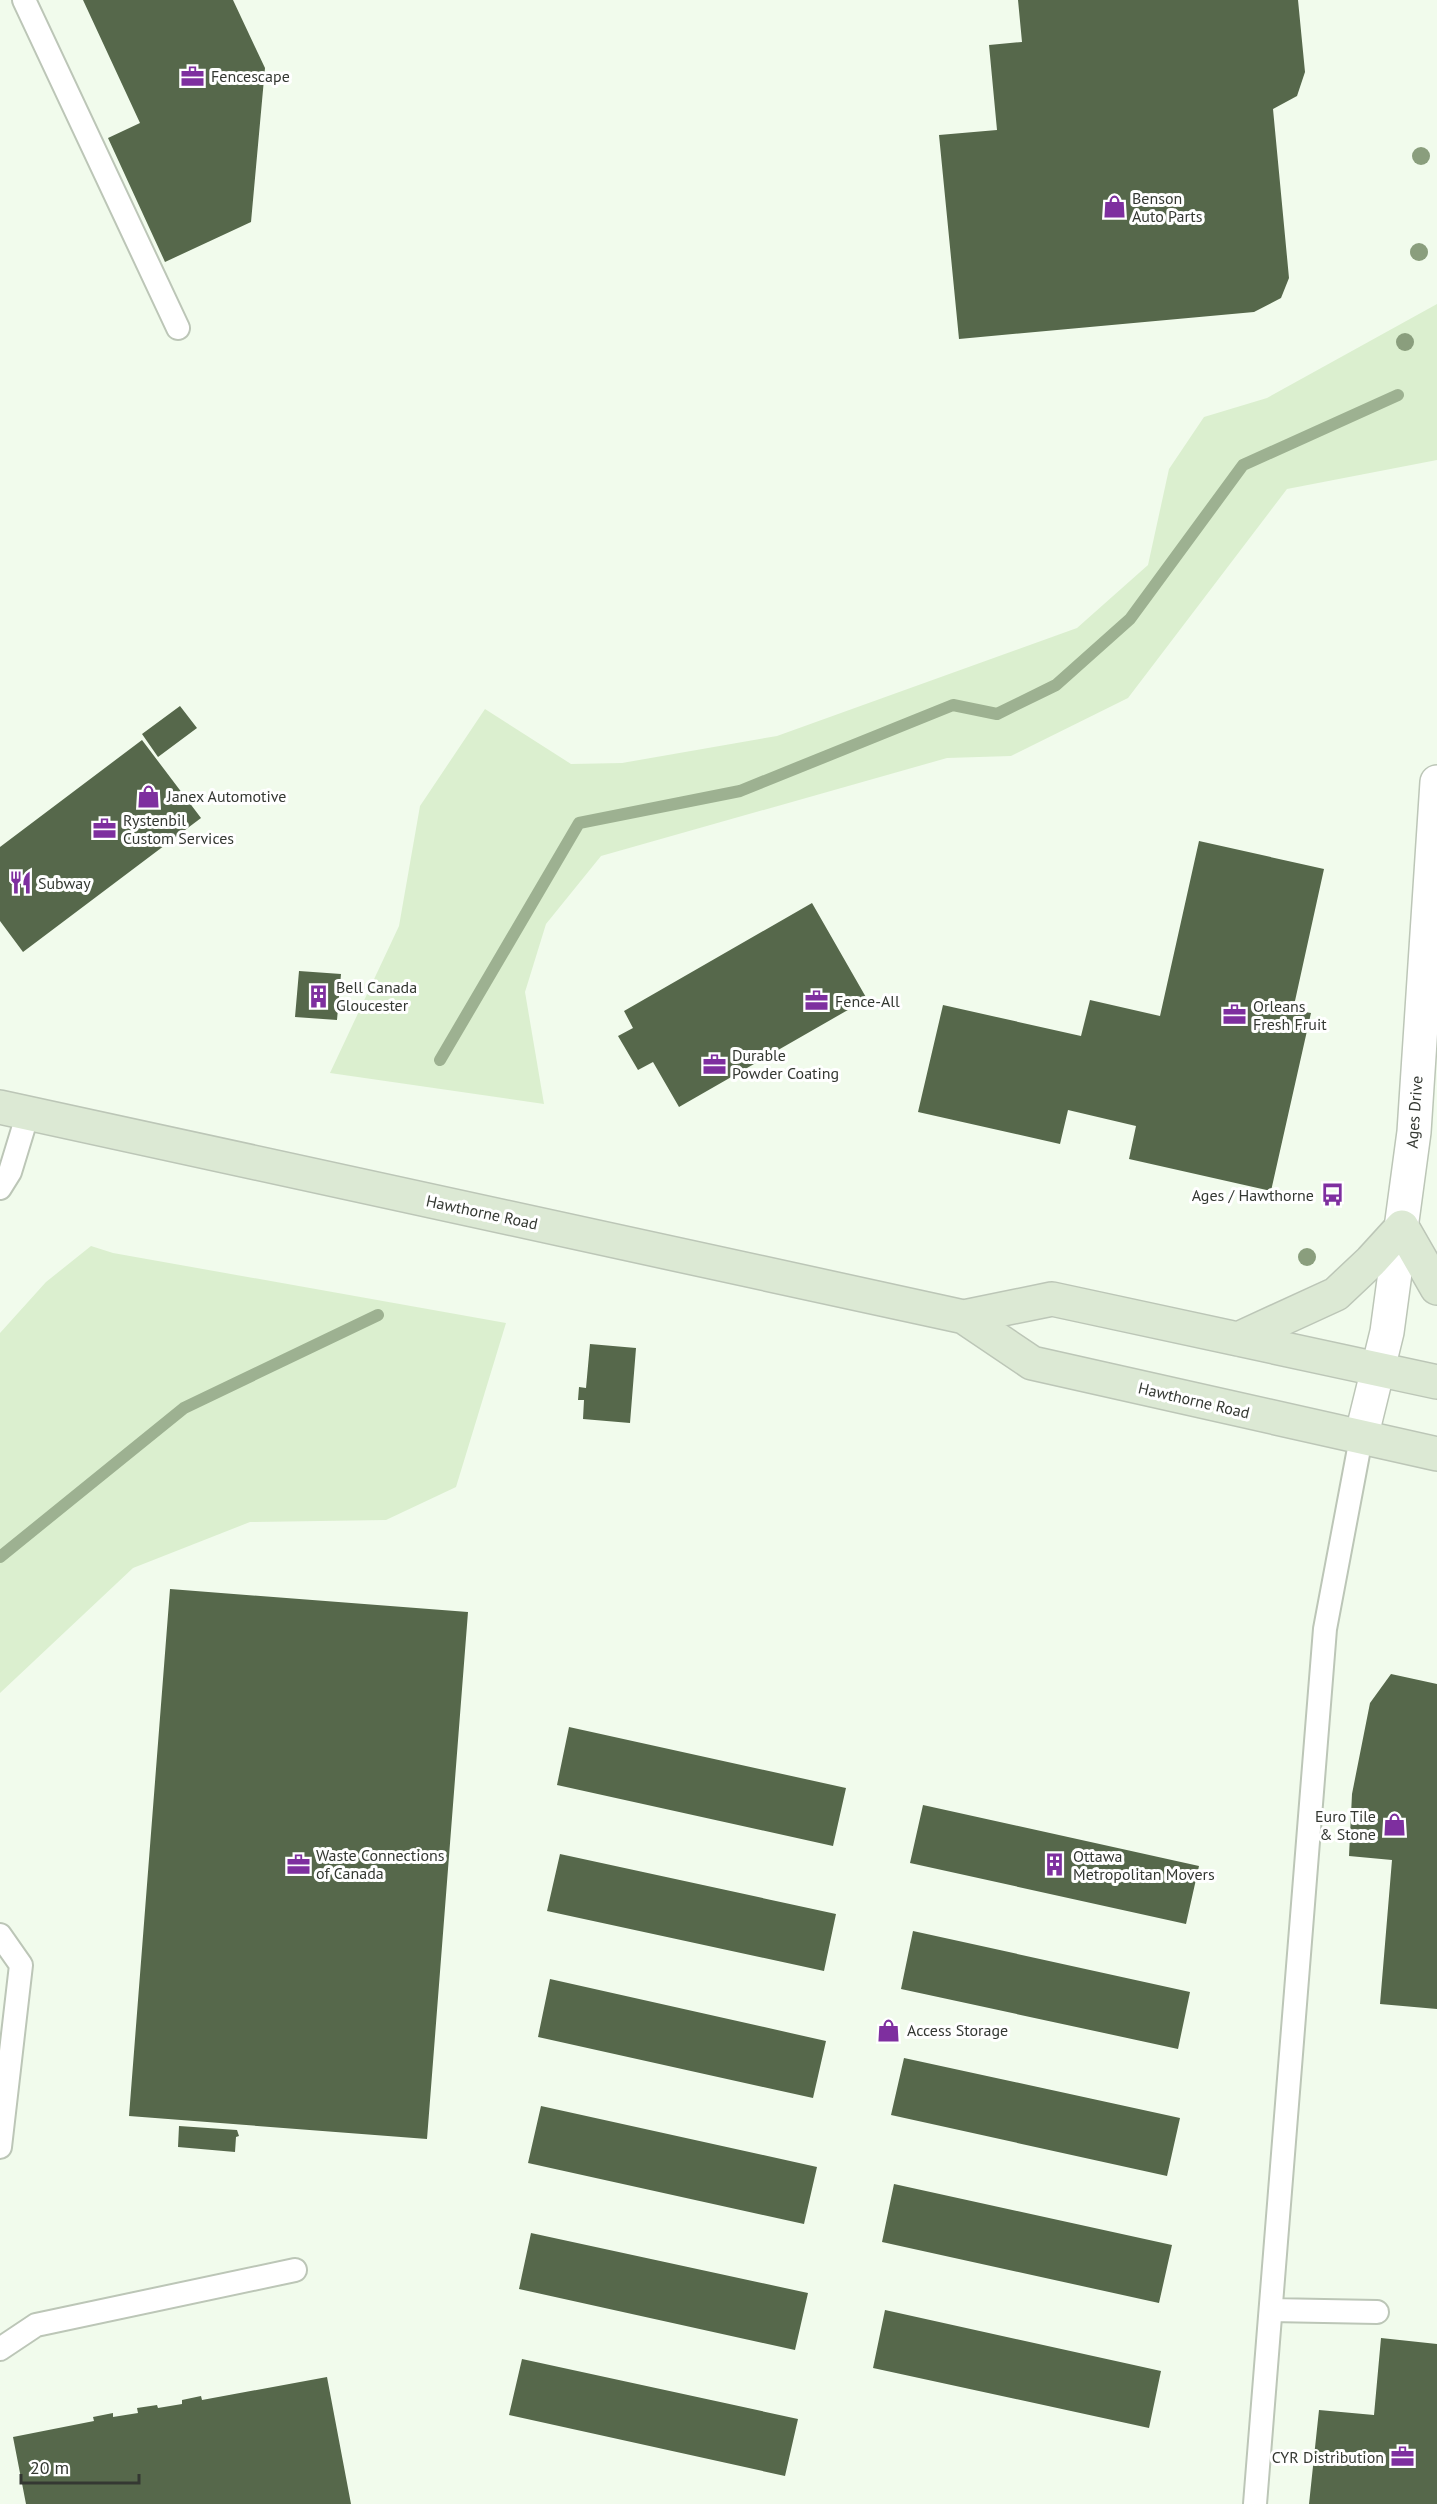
<svg xmlns="http://www.w3.org/2000/svg" width="1437" height="2504" font-family="'PT Sans',sans-serif">
<style>
.green{fill:#dbefcf}
.lines{fill:none;stroke-linecap:round;stroke-linejoin:round}
.stream{stroke:#9db191;stroke-width:12}
.building{fill:#56684b}
.service-casing{stroke:#bcc6b7;stroke-width:26}
.minor-casing{stroke:#bcc6b7;stroke-width:36}
.secondary-casing{stroke:#bcc6b7;stroke-width:36}
.service{stroke:#fff;stroke-width:22}
.minor{stroke:#fff;stroke-width:33}
.secondary{stroke:#dce9d4;stroke-width:33}
.tree{fill:#8a9e7d}
.labels{text-anchor:middle;dominant-baseline:central;stroke-width:6;stroke-linejoin:round;paint-order:stroke}
.poi-label{font-size:16px;fill:#343832;stroke:#fff;text-anchor:start}
.street-label{font-size:16px;fill:#343832;stroke:#fff}
</style>
<rect width="100%" height="100%" fill="#f1fbec"/>
<path class="green" d="M1437 304V460L1287 489 1128 698 1011 756 947 758 601 856 546 924 525 992 544 1104 330 1073 399 926 420 806 485 709 571 764 622 763 777 736 1077 628 1148 565 1169 469 1204 417 1267 398Z
M91 1246 113 1253 506 1323 456 1487 386 1520 250 1522 133 1568 0 1693V1333L46 1282Z"/>
<g class="lines">
<path class="stream" d="M440 1060 579 823 740 791 953 705 997 714 1056 685 1130 619 1243 465 1398 395
M0 1557 184 1408 378 1315"/>
</g>
<path class="building" d="M83 0H233L265 68 251 222 165 262 108 138 140 123Z
M1018 0H1298L1305 72 1297 96 1273 109 1289 278 1281 298 1254 312 959 339 939 135 997 130 989 45 1022 42Z
M180 706 197 728 158 757 142 734Z
M142 740 201 818 23 952 0 921V847Z
M1199 841 1324 869 1293 1010 1311 1013 1271 1191 1129 1159 1136 1126 1068 1110 1060 1144 918 1112 943 1005 1081 1036 1090 1000 1160 1016Z
M812 903 867 999 679 1107 653 1062 638 1070 618 1036 633 1028 624 1011Z
M299 971 341 974 337 1020 295 1017Z
M590 1344 636 1348 630 1423 583 1419 584 1400H578L579 1387 586 1388Z
M170 1589 468 1612 427 2139 129 2116Z
M1391 1674 1437 1684V2009L1380 2004 1392 1860 1349 1856 1352 1794 1370 1703Z
M569 1727 846 1788 833 1846 557 1785Z
M923 1805 1199 1866 1186 1924 910 1863Z
M560 1854 836 1914 824 1971 547 1911Z
M913 1931 1190 1992 1178 2049 901 1989Z
M550 1979 826 2041 813 2098 538 2037Z
M904 2058 1180 2118 1167 2176 891 2115Z
M541 2106 817 2167 804 2224 528 2163Z
M179 2126 237 2130 239 2136 236 2137 235 2152 178 2147Z
M894 2184 1172 2245 1159 2303 882 2242Z
M531 2233 808 2293 795 2350 519 2289Z
M885 2310 1161 2371 1149 2428 873 2368Z
M1381 2338 1437 2344V2504H1309L1319 2410 1374 2415Z
M522 2359 798 2419 785 2476 509 2415Z
M327 2377 351 2504H26L13 2437 94 2421 93 2417 113 2413V2417L138 2413 137 2408 157 2405 158 2408 182 2404V2400L201 2396 202 2400Z"/>
<g class="lines">
<defs>
<path id="service" d="M24 0 178 328
M0 1188 10 1172 28 1113
M0 1935 21 1965 0 2147
M1271 2310 1377 2312
M0 2349 36 2325 295 2270
M1255 2504 1325 1629 1361 1438"/>
<path id="minor" d="M1361 1438 1387 1332 1414 1132 1437 782"/>
<path id="secondary" d="M0 1107 964 1317 1032 1363 1437 1454
M964 1317 1052 1299 1437 1382
M1238 1339 1336 1294 1371 1261 1402 1227 1437 1288"/>
</defs>
<use href="#service" class="service-casing"/>
<use href="#minor" class="minor-casing"/>
<use href="#secondary" class="secondary-casing"/>
<use href="#service" class="service"/>
<use href="#minor" class="minor"/>
<use href="#secondary" class="secondary"/>
</g>
<g class="tree">
<circle cx="1421" cy="156" r="9"/>
<circle cx="1419" cy="252" r="9"/>
<circle cx="1405" cy="342" r="9"/>
<circle cx="1307" cy="1257" r="9"/>
</g>
<defs>
<symbol id="office-bare" viewBox="-9 -9 18 18"><path d="M-6-3h4V-5.5h4V-3h4V5H-6ZM-1-4.5V-3h2v-1.5ZM-6 0V1H6V0Z" fill="#7e2f9f" stroke="#fff" stroke-width="2.5" paint-order="stroke"/></symbol>
<symbol id="shop-bare" viewBox="-9 -9 18 18"><path d="M-5-2.5h2.3a2.7 3.5 0 0 1 5.4 0H5L5.5 6h-11ZM-1.5-2.5h3a1.5 2.3 0 0 0-3 0Z" fill="#7e2f9f" stroke="#fff" stroke-width="2.5" paint-order="stroke"/></symbol>
<symbol id="restaurant-bare" viewBox="-9 -9 18 18"><path d="M-5-6h1v4h1v-4h1v4h1v-4h1v5L-1.5 .5V6h-2V.5L-5-1ZM5-6V6H3V1.5H1.5Q1.5-4 5-6Z" fill="#7e2f9f" stroke="#fff" stroke-width="2.5" paint-order="stroke"/></symbol>
<symbol id="building-bare" viewBox="-9 -9 18 18"><path d="M-4-6H4V6H1V3H-1V6H-4ZM-2.5-4.3h1.7v1.8h-1.7ZM.8-4.3h1.7v1.8H.8ZM-2.5-1h1.7V.8h-1.7ZM.8-1h1.7V.8H.8Z" fill="#7e2f9f" stroke="#fff" stroke-width="2.5" paint-order="stroke"/></symbol>
<symbol id="bus-bare" viewBox="-9 -9 18 18"><path d="M-5-6H5V4H4V6H2V4H-2V6H-4V4H-5ZM-3.5-4V0h7V-4ZM-3.5 1.2v1.5H-2V1.2ZM2 1.2v1.5H3.5V1.2Z" fill="#7e2f9f" stroke="#fff" stroke-width="2.5" paint-order="stroke"/></symbol>
</defs>
<g fill-rule="evenodd">
<use href="#office-bare" x="176" y="60" width="33" height="33"/>
<use href="#shop-bare" x="1098" y="190" width="33" height="33"/>
<use href="#shop-bare" x="132" y="780" width="33" height="33"/>
<use href="#office-bare" x="88" y="812" width="33" height="33"/>
<use href="#restaurant-bare" x="4" y="866" width="33" height="33"/>
<use href="#building-bare" x="302" y="980" width="33" height="33"/>
<use href="#office-bare" x="800" y="984" width="33" height="33"/>
<use href="#office-bare" x="1218" y="998" width="33" height="33"/>
<use href="#office-bare" x="698" y="1048" width="33" height="33"/>
<use href="#bus-bare" x="1316" y="1178" width="33" height="33"/>
<use href="#shop-bare" x="1378" y="1808" width="33" height="33"/>
<use href="#office-bare" x="282" y="1848" width="33" height="33"/>
<use href="#building-bare" x="1038" y="1848" width="33" height="33"/>
<use href="#shop-bare" x="872" y="2014" width="33" height="33"/>
<use href="#office-bare" x="1386" y="2440" width="33" height="33"/>
</g>
<g class="labels">
<g class="poi-label">
<text x="211" y="76">Fencescape</text>
<text x="1132" y="198">Benson<tspan x="1132" dy="18">Auto Parts</tspan></text>
<text x="167" y="796">Janex Automotive</text>
<text x="123" y="820">Rystenbil<tspan x="123" dy="18">Custom Services</tspan></text>
<text x="38" y="883">Subway</text>
<text x="336" y="987">Bell Canada<tspan x="336" dy="18">Gloucester</tspan></text>
<text x="835" y="1001">Fence-All</text>
<text x="1253" y="1006">Orleans<tspan x="1253" dy="18">Fresh Fruit</tspan></text>
<text x="732" y="1055">Durable<tspan x="732" dy="18">Powder Coating</tspan></text>
<text x="1314" y="1195" text-anchor="end">Ages / Hawthorne</text>
<text x="1376" y="1816" text-anchor="end">Euro Tile<tspan x="1376" dy="18">&amp; Stone</tspan></text>
<text x="316" y="1855">Waste Connections<tspan x="316" dy="18">of Canada</tspan></text>
<text x="1073" y="1856">Ottawa<tspan x="1073" dy="18">Metropolitan Movers</tspan></text>
<text x="907" y="2030">Access Storage</text>
<text x="1384" y="2457" text-anchor="end">CYR Distribution</text>
</g>
<g class="street-label">
<text transform="translate(1414 1112) rotate(-86)">Ages Drive</text>
<text transform="translate(482 1212) rotate(12)">Hawthorne Road</text>
<text transform="translate(1194 1400) rotate(13)">Hawthorne Road</text>
</g>
</g>
<path d="M21 2474v9h118v-9" fill="none" stroke="#343832" stroke-width="3"/>
<text x="30" y="2474" font-size="18" fill="#343832" stroke="#ffffff" stroke-width="4.5" paint-order="stroke">20 m</text>
</svg>
